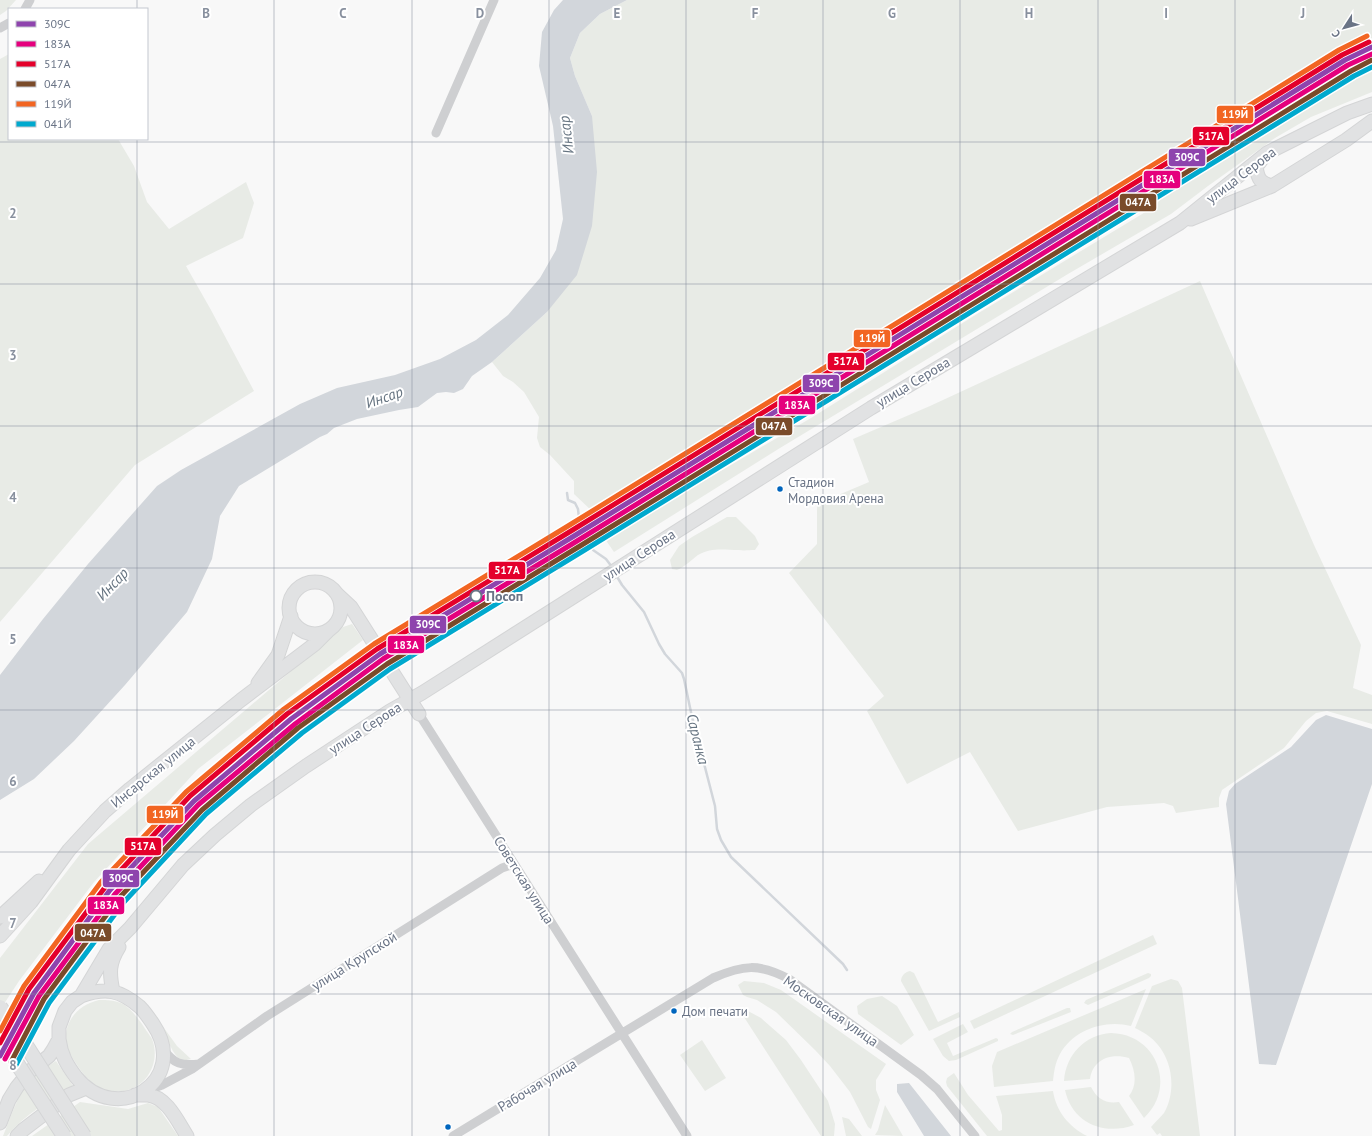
<svg xmlns="http://www.w3.org/2000/svg" width="1372" height="1136" font-family="'PT Sans',sans-serif">
<style>
.green{fill:#e8ebe6}
.water{fill:#d2d6db}
.lines{fill:none;stroke-linecap:round;stroke-linejoin:round}
.stream{stroke:#d2d6db;stroke-width:2.5}
.secondary-casing{stroke:#d4d5d6;stroke-width:15}
.street{stroke:#cecfd1;stroke-width:9}
.secondary{stroke:#e1e2e3;stroke-width:13}
.primary-bridge-casing{stroke:#d4d5d6;stroke-width:16;stroke-linecap:butt}
.primary-bridge{stroke:#e1e2e3;stroke-width:14}
.rail-1-casing{stroke:#fff;stroke-width:8}
.rail-2-casing{stroke:#fff;stroke-width:8}
.rail-3-casing{stroke:#fff;stroke-width:8}
.rail-4-casing{stroke:#fff;stroke-width:8}
.rail-5-casing{stroke:#fff;stroke-width:8}
.rail-6-casing{stroke:#fff;stroke-width:8}
.rail-1{stroke:#8e44ad;stroke-width:5}
.rail-2{stroke:#e5007d;stroke-width:5}
.rail-3{stroke:#e4002b;stroke-width:5}
.rail-4{stroke:#7a4b2a;stroke-width:5}
.rail-5{stroke:#f26522;stroke-width:5}
.rail-6{stroke:#00a9ce;stroke-width:5}
.grid{fill:none;stroke:#88909e;stroke-width:1;stroke-opacity:0.55}
.bus-dot{fill:#0065bd;stroke:#fff;stroke-width:1.5}
.stop-dot{fill:#fff;stroke:#6a7486;stroke-width:2}
.labels{text-anchor:middle;dominant-baseline:central;stroke-width:4;stroke-linejoin:round;paint-order:stroke}
.bus-label{font-size:13px;fill:#6a7486;stroke:#fff;text-anchor:start}
.street-label{font-size:14px;fill:#6a7486;stroke:#fff}
.stop-label{font-size:14px;font-weight:bold;fill:#6a7486;stroke:#fff;text-anchor:start}
.water-label{font-size:15px;font-style:italic;fill:#667481;stroke:#fff}
.grid-label{font-size:13px;text-anchor:middle;font-weight:bold;fill:#88909e;stroke:#fff;stroke-width:4;stroke-linejoin:round;paint-order:stroke}
.line-badge{stroke:#fff;stroke-width:1.5}
.badge-label{font-size:11px;text-anchor:middle;font-weight:bold;fill:#fff}
</style>
<rect width="100%" height="100%" fill="#f8f8f8"/>
<path class="green" d="M0 0H16L6 11 0 15Z
M627 0H1372V38L1340 54 1292 83 593 512 574 494V481L550 455 540 447 537 438 539 417 524 392 513 382 503 376 492 362 547 312 592 116 575 76 570 58 580 33 600 14Z
M9 54V139H118L134 166 147 202 169 229 246 182 254 203 243 238 186 266 211 310 254 391 135 465 0 622V59Z
M1372 60V92L1311 117 1275 138 1208 186 1171 214 1068 274 780 448 614 552 605 539 811 418 977 314 1152 208 1198 162 1278 110Z
M1200 281 1314 545 1361 645 1353 688 1372 695V724L1327 711 1316 713 1306 721 1284 748 1222 790 1219 798V807L1176 813 1173 806 1164 803 1107 807 1018 831 970 752 907 784 867 711 884 696 789 573 817 544V504L869 482 853 439 930 406Z
M727 517H736L755 536 759 544 755 550C749 550 744 551 739 550 724 550 712 547 698 555 691 560 686 566 677 570L672 569 670 560 679 546 692 537Z
M352 624 363 640 198 769 94 882 19 981 0 1010V958L88 844 343 627Z
M1153 935 1157 944 974 1029 970 1021Z
M910 971 914 973 938 1022 959 1012 960 1017 929 1031 901 981C901 976 905 972 910 971Z
M1148 973 1151 974V976L1149 978 1088 1005 1084 1003 1086 1000Z
M1171 979 1178 981 1182 988 1200 1136H1162L1160 1133 1157 1135 1151 1127C1155 1122 1160 1118 1164 1113 1176 1092 1173 1063 1158 1045 1152 1037 1143 1032 1135 1028L1152 986Z
M744 981 764 983 781 990 886 1064 876 1080V1090L880 1100 871 1129 868 1127 850 1092 830 1066 815 1050 776 1012 757 1000 747 997 743 995 738 985Z
M1146 989 1131 1026C1105 1019 1073 1030 1060 1054 1055 1063 1054 1072 1053 1081L994 1087 992 1066 997 1052Z
M882 996 897 1006 914 1035 901 1045 858 1014 857 1006 867 999Z
M99 1000C107 1000 115 1000 123 1004 131 1009 136 1016 142 1024 145 1029 149 1034 152 1039 160 1059 150 1084 128 1090 105 1096 91 1085 79 1068 75 1062 71 1056 68 1049 60 1026 76 1005 99 1000Z
M1067 1008H1070L1071 1012 1013 1035 1010 1034 1012 1032Z
M748 1011 761 1018 786 1040 801 1060 828 1101 835 1124 834 1136H821L742 1014Z
M963 1024 968 1032 947 1043 953 1056 996 1038 998 1039V1041L956 1060 949 1061 943 1056 933 1039Z
M164 1028 177 1046 191 1059 182 1061C171 1053 168 1040 164 1028Z
M1111 1033C1157 1034 1177 1087 1144 1118L1129 1096C1138 1084 1135 1070 1129 1058 1111 1053 1093 1059 1090 1079L1064 1081C1066 1054 1085 1035 1111 1033Z
M702 1040 726 1078 705 1091 680 1055Z
M56 1061 73 1086C49 1101 25 1114 7 1136H3C11 1117 17 1095 31 1080 38 1072 48 1066 56 1061Z
M954 1073 968 1095 999 1131 1002 1130V1115L996 1096 1053 1091C1056 1111 1069 1127 1087 1136H987L947 1086 946 1082 947 1078Z
M1091 1087C1097 1099 1106 1104 1119 1102L1134 1125C1104 1136 1072 1123 1065 1090Z
M80 1102 128 1109 148 1103 158 1107 178 1136H32Z
M885 1105 903 1136 875 1135 878 1130Z
M842 1117 849 1119 862 1136H846Z"/>
<path class="water" d="M563 0H627L600 14 580 33 570 58 575 76 592 116 597 172 592 226 577 275 547 312 492 362 472 376 463 389 454 393 446 392 437 393 418 407 399 410 357 419 334 428 327 434 320 437 239 486 220 516 212 559 187 612 125 685 74 741 34 779 0 800V675L43 619 88 564 157 486 181 470 300 404 337 388 395 375 440 359 476 340 508 315 540 278 556 250 563 219 553 126 539 66 542 32 554 10Z
M1326 715 1372 729V784L1276 1065 1259 1064 1226 804 1229 791 1235 784 1291 747 1316 720Z
M909 1083 951 1136H924L897 1092V1084Z"/>
<g class="lines">
<path class="stream" d="M567 493 568 500 575 503 578 509 579 518 593 550 606 559 612 567
M616 575 622 585 644 612 659 644 665 654 682 673 684 679 692 717 715 806 717 829 721 840 731 857 843 964 847 970"/>
<defs>
<path id="secondary" d="M1263 158 1256 167C1258 179 1260 183 1272 186
M1191 219 1272 186 1346 140 1372 121
M289 608a26 26 0 1 1 52 0a26 26 0 1 1-52 0Z
M337 594 351 607 419 714
M258 683 278 655 291 616
M0 917 39 881
M0 936 31 902 69 850 105 811 130 789 241 700 315 644 329 630
M113 991C109 973 109 963 119 947
M59 1039C61 1055 67 1065 76 1077 117 1128 191 1080 153 1024 149 1018 145 1012 140 1007 120 990 106 987 81 996
M135 1095C139 1095 144 1095 148 1095 167 1097 178 1122 187 1136
M0 1123 9 1100 17 1087 30 1071 49 1056 53 1050 59 1039V1027L65 1011 72 1002 81 996 109 949 130 928 183 865 215 835 251 805 306 766 390 711 422 693 871 408 1180 223 1267 153 1347 113 1372 104
M17 1136 23 1130 69 1095 86 1088"/>
</defs>
<use href="#secondary" class="secondary-casing"/>
<path class="street" d="M25 9 30 0
M0 28 9 23
M436 133 494 0
M419 714 687 1136
M163 1049C174 1064 181 1066 199 1064
M146 1091 162 1085 192 1069 267 1016 502 868 514 864
M453 1136 713 978C743 965 759 963 789 979L921 1075 937 1089 975 1136"/>
<use href="#secondary" class="secondary"/>
<defs>
<path id="primary-bridge" d="M0 1007 29 1050 84 1136
M0 1037 64 1136"/>
</defs>
<use href="#primary-bridge" class="primary-bridge-casing"/>
<use href="#primary-bridge" class="primary-bridge"/>
<defs>
<path id="rail-1" d="M0 1056 34 993 110 890 194 801 291 719 380 654 574 536 1345 60 1372 47"/>
<path id="rail-2" d="M5 1059 39 996 115 894 198 805 295 724 383 659 577 541 1348 65 1372 54"/>
<path id="rail-3" d="M0 1043 29 989 106 886 190 796 287 714 377 649 571 531 1342 55 1369 42"/>
<path id="rail-4" d="M11 1062 44 999 119 898 202 810 298 728 387 664 580 546 1351 71 1372 60"/>
<path id="rail-5" d="M0 1031 24 986 101 882 186 792 284 709 374 644 568 526 1339 50 1367 36"/>
<path id="rail-6" d="M16 1065 49 1003 124 902 206 814 302 733 390 669 583 551 1354 76 1372 67"/>
</defs>
<use href="#rail-1" class="rail-1-casing"/>
<use href="#rail-2" class="rail-2-casing"/>
<use href="#rail-3" class="rail-3-casing"/>
<use href="#rail-4" class="rail-4-casing"/>
<use href="#rail-5" class="rail-5-casing"/>
<use href="#rail-6" class="rail-6-casing"/>
<use href="#rail-1" class="rail-1"/>
<use href="#rail-2" class="rail-2"/>
<use href="#rail-3" class="rail-3"/>
<use href="#rail-4" class="rail-4"/>
<use href="#rail-5" class="rail-5"/>
<use href="#rail-6" class="rail-6"/>
</g>
<path class="grid" d="M137 0V9M274 0V1136M412 0V1136M549 0V1136M686 0V1136M823 0V1136M960 0V1136M1098 0V1136M1235 0V1136M137 139V1136M0 142H1372M0 284H1372M0 426H1372M0 568H1372M0 710H1372M0 852H1372M0 994H1372"/>
<g class="bus-dot">
<circle cx="780" cy="489" r="3.5"/>
<circle cx="674" cy="1011" r="3.5"/>
<circle cx="448" cy="1127" r="3.5"/>
</g>
<circle class="stop-dot" cx="476" cy="596" r="5.5"/>
<g class="labels">
<g class="bus-label">
<text x="788" y="482">Стадион<tspan x="788" dy="16">Мордовия Арена</tspan></text>
<text x="682" y="1011">Дом печати</text>
</g>
<g class="street-label">
<text transform="translate(1241 175) rotate(-37)">улица Серова</text>
<text transform="translate(913 382) rotate(-31)">улица Серова</text>
<text transform="translate(639 555) rotate(-33)">улица Серова</text>
<text transform="translate(365 728) rotate(-33)">улица Серова</text>
<text transform="translate(153 772) rotate(-39)">Инсарская улица</text>
<text transform="translate(524 880) rotate(58)">Советская улица</text>
<text transform="translate(354 961) rotate(-32)">улица Крупской</text>
<text transform="translate(831 1011) rotate(35)">Московская улица</text>
<text transform="translate(537 1085) rotate(-31)">Рабочая улица</text>
</g>
<g class="stop-label">
<text x="486" y="596">Посоп</text>
</g>
<g class="water-label">
<text transform="translate(566 135) rotate(-97)">Инсар</text>
<text transform="translate(384 397) rotate(-19)">Инсар</text>
<text transform="translate(112 584) rotate(-46)">Инсар</text>
<text transform="translate(698 739) rotate(76)">Саранка</text>
</g>
</g>
<g class="grid-label">
<text x="206" y="18">B</text>
<text x="343" y="18">C</text>
<text x="480" y="18">D</text>
<text x="617" y="18">E</text>
<text x="755" y="18">F</text>
<text x="892" y="18">G</text>
<text x="1029" y="18">H</text>
<text x="1166" y="18">I</text>
<text x="1303" y="18">J</text>
<text x="13" y="218">2</text>
<text x="13" y="360">3</text>
<text x="13" y="502">4</text>
<text x="13" y="644">5</text>
<text x="13" y="786">6</text>
<text x="13" y="928">7</text>
<text x="13" y="1070">8</text>
</g>
<g class="line-badge">
<rect x="1216" y="105" width="38" height="19" rx="4" fill="#f26522"/>
<rect x="1192" y="126" width="38" height="20" rx="4" fill="#e4002b"/>
<rect x="1168" y="148" width="38" height="19" rx="4" fill="#8e44ad"/>
<rect x="1143" y="170" width="38" height="19" rx="4" fill="#e5007d"/>
<rect x="1119" y="193" width="38" height="19" rx="4" fill="#7a4b2a"/>
<rect x="853" y="329" width="38" height="19" rx="4" fill="#f26522"/>
<rect x="827" y="352" width="38" height="19" rx="4" fill="#e4002b"/>
<rect x="802" y="374" width="38" height="19" rx="4" fill="#8e44ad"/>
<rect x="778" y="395" width="38" height="20" rx="4" fill="#e5007d"/>
<rect x="755" y="417" width="38" height="19" rx="4" fill="#7a4b2a"/>
<rect x="488" y="561" width="38" height="19" rx="4" fill="#e4002b"/>
<rect x="409" y="615" width="38" height="19" rx="4" fill="#8e44ad"/>
<rect x="387" y="635" width="38" height="19" rx="4" fill="#e5007d"/>
<rect x="146" y="805" width="38" height="19" rx="4" fill="#f26522"/>
<rect x="124" y="837" width="38" height="19" rx="4" fill="#e4002b"/>
<rect x="102" y="869" width="38" height="19" rx="4" fill="#8e44ad"/>
<rect x="87" y="896" width="38" height="19" rx="4" fill="#e5007d"/>
<rect x="74" y="923" width="38" height="19" rx="4" fill="#7a4b2a"/>
</g>
<g class="badge-label">
<text x="1235" y="118">119Й</text>
<text x="1211" y="140">517А</text>
<text x="1187" y="161">309С</text>
<text x="1162" y="183">183А</text>
<text x="1138" y="206">047А</text>
<text x="872" y="342">119Й</text>
<text x="846" y="365">517А</text>
<text x="821" y="387">309С</text>
<text x="797" y="409">183А</text>
<text x="774" y="430">047А</text>
<text x="507" y="574">517А</text>
<text x="428" y="628">309С</text>
<text x="406" y="649">183А</text>
<text x="165" y="818">119Й</text>
<text x="143" y="850">517А</text>
<text x="121" y="882">309С</text>
<text x="106" y="909">183А</text>
<text x="93" y="937">047А</text>
</g>
<rect x="8" y="8" width="140" height="132" fill="#ffffff" stroke="#c3c7cf"/>
<rect x="16" y="21" width="20" height="6" fill="#8e44ad" stroke="#c3c7cf"/>
<text x="44" y="28" font-size="12" fill="#6a7486">309С</text>
<rect x="16" y="41" width="20" height="6" fill="#e5007d" stroke="#c3c7cf"/>
<text x="44" y="48" font-size="12" fill="#6a7486">183А</text>
<rect x="16" y="61" width="20" height="6" fill="#e4002b" stroke="#c3c7cf"/>
<text x="44" y="68" font-size="12" fill="#6a7486">517А</text>
<rect x="16" y="81" width="20" height="6" fill="#7a4b2a" stroke="#c3c7cf"/>
<text x="44" y="88" font-size="12" fill="#6a7486">047А</text>
<rect x="16" y="101" width="20" height="6" fill="#f26522" stroke="#c3c7cf"/>
<text x="44" y="108" font-size="12" fill="#6a7486">119Й</text>
<rect x="16" y="121" width="20" height="6" fill="#00a9ce" stroke="#c3c7cf"/>
<text x="44" y="128" font-size="12" fill="#6a7486">041Й</text>
<g transform="translate(1344 28) rotate(234)" stroke="#ffffff" stroke-width="3" paint-order="stroke">
<path d="M0-3L7 15L0 10L-7 15Z" fill="#6a7486"/>
<text y="-6" font-size="11" font-weight="bold" text-anchor="middle" fill="#6a7486">С</text>
</g>
</svg>
